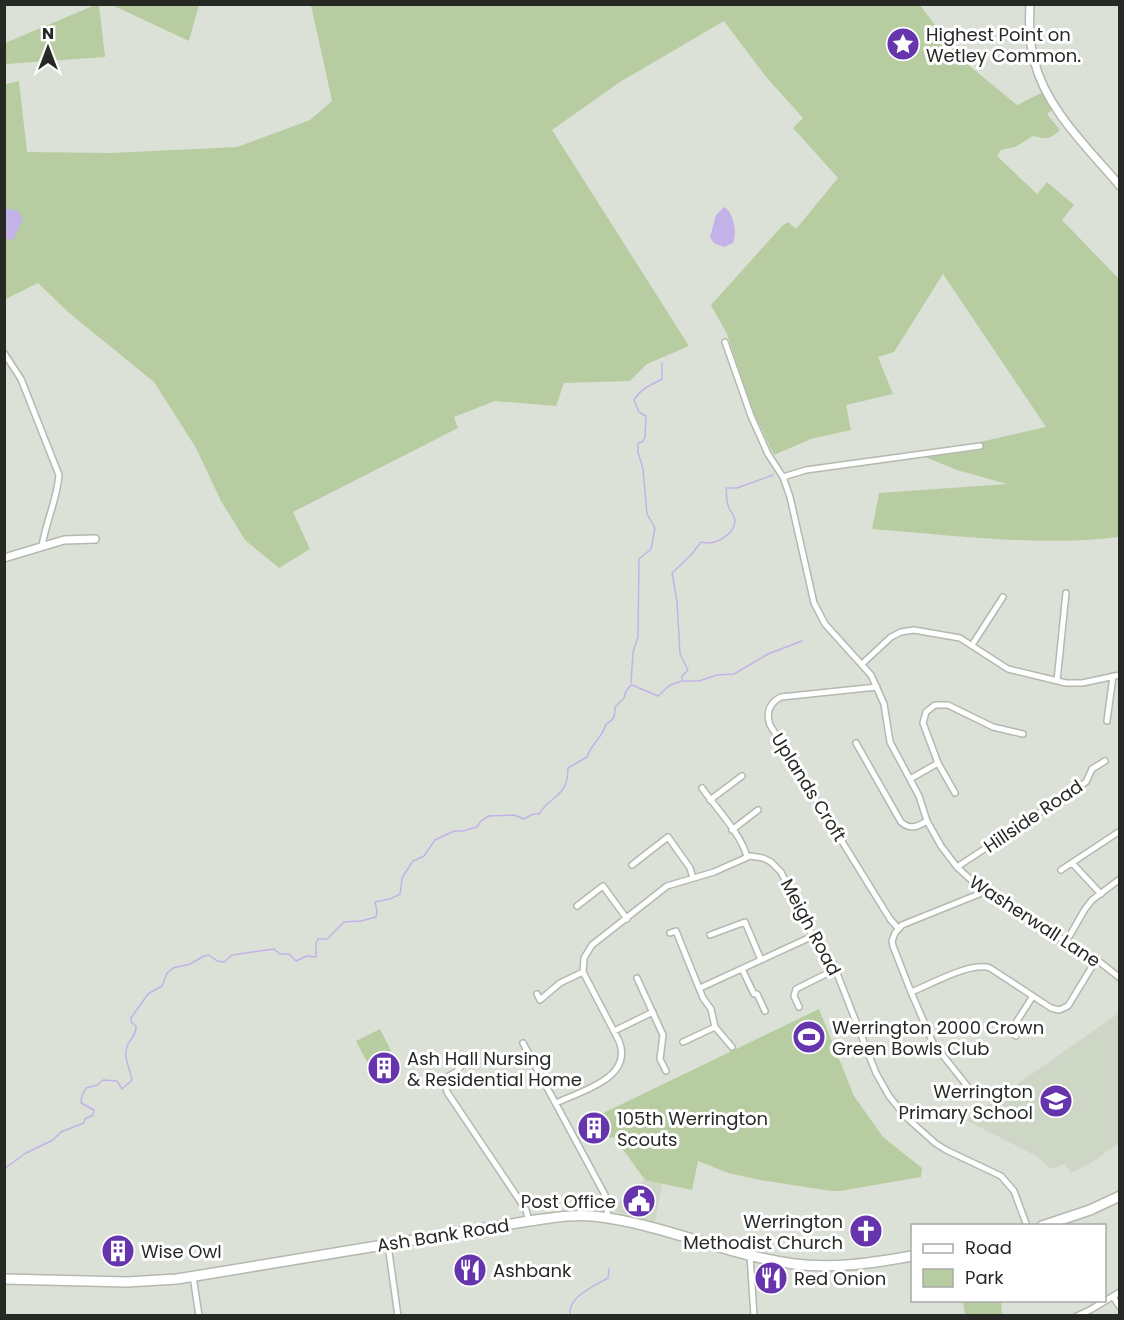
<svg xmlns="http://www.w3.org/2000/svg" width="1124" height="1320" font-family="Poppins,sans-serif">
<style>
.built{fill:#ced6c5}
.green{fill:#b7cda1}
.water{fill:#c2b2e8}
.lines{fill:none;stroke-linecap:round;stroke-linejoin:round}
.stream{stroke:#c2b2e8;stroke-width:1.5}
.minor-casing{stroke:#b4b9af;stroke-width:8}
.tertiary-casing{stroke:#b4b9af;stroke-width:10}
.trunk-casing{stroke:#b4b9af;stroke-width:12}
.minor{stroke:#fff;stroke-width:5}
.tertiary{stroke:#fff;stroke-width:7}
.trunk{stroke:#fff;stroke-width:9}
.labels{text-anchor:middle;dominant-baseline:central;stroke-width:6;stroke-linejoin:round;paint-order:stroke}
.poi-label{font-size:18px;fill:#272925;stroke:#fff;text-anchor:start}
.street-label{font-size:18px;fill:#272925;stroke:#fff}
</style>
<rect width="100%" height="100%" fill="#dce1d7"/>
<path class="built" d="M1119 1013V1143L1091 1163 1071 1173 1065 1164 1051 1169 1036 1156 966 1120Z
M645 1180 662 1183 655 1222 618 1212 613 1209 631 1190Z"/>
<path class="green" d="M95 5H99L105 57 6 64 5 43Z
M112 5H199L189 41Z
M311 5H920L941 33 966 63 1017 105 1045 91 1052 110 1047 114 1060 130C1050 140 1045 139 1033 136L1015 147 1001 150 997 156 1037 194 1047 182 1074 205 1062 220 1119 279V537C1038 547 953 535 872 529L879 493 1007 484 957 470 925 457 981 450 980 442 1046 427 943 274 894 352 878 357 893 394 846 405 851 430 811 439 774 455 752 409 727 334 711 305 783 225 788 222 796 229 838 178 793 128 803 118 766 77 724 21 620 82 552 130 689 346 647 364 630 381 564 383 556 406 495 401 454 417 458 428 293 512 310 549 279 568 245 540 221 501 196 448 154 382 68 312 38 283 4 300 5 84 19 81 27 152 111 153 237 147 310 120 332 101Z
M819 1009 854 1096 883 1137 922 1168 921 1177 840 1191H831L760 1180 728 1173 698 1161 692 1190 645 1180 614 1137 610 1138 597 1116Z
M380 1029 391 1051 367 1062 356 1041Z
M972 1300 1004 1301H1001L1002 1315H965L963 1302Z"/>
<path class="water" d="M724 207C734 213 737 232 733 243L724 247 714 243 710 237 716 215Z
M4 208 18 211 23 219 13 240 5 239Z"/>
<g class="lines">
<path class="stream" d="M682 681V676L688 670 680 654 677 601 672 573 692 554 701 542C713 546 734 536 735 521 735 516 731 512 729 508 726 502 727 495 726 488H737L773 475
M631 683 633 652 638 637 639 559 651 549 655 528 647 514 643 469 638 452V443L642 442 645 437 646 416 639 412 634 400C640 389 651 385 662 379V363
M632 685 658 696 670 685 682 681H699L717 675 734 674 768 654 802 641
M4 1169 26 1153 53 1140 61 1132 84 1123 85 1119 93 1115 94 1110 81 1103 82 1095 86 1088 97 1085 103 1080 117 1081 122 1089 132 1080C130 1068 122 1056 128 1044 132 1037 136 1035 136 1026L131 1022V1018L148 994 162 986 167 973 173 968 190 964 204 956 209 955 217 961 224 962 232 955 274 949 280 954H289L296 961 307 956 316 957V943L318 939H327L344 922 361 921 376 917 377 912 375 902 390 899 400 894 402 878 413 861 424 856 435 840 454 831H463L477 827 481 821 489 816 514 815 524 819 533 814H539C551 794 568 798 568 768L587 757C591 744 603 737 606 724 614 720 615 716 615 707L624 698 626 691 631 685
M570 1316C567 1297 594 1286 608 1278L609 1269"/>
<defs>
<path id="minor" d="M725 342 751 416 768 454 783 477 790 497 814 603 825 624 871 675 884 704 890 742 919 796 927 821 941 846 957 867 984 892 1101 963 1120 978
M4 353 21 379 59 475C57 500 46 521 42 546
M783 477 806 470 980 446
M972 645 1003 597
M862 664 891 637 901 632 914 630 960 638 1008 669 1066 683H1082L1120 675
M1057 681 1066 593
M877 687 781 697C769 703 766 713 770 725L890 919 898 928
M1107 721 1113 676
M856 743 901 822C910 830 917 827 927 821
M938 763 955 793
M910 779 938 763 923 723 926 712 935 705H948L993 727 1023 734
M702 788C715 807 742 835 747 857
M710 800 742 776
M732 830 758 810
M1072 863 1101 894
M632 865 668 837 690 868 693 878
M957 867 1086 782 1092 769 1105 761
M1061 870 1120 831
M984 892 902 925 895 933 892 941 893 946 911 992C930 985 971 961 990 968L1051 1008 1059 1010 1068 1006 1096 960
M577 906 603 886 627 919
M670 933 676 931 703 998 711 1009 715 1027 732 1047
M710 935 745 922 761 960
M1066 942 1085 909 1092 900 1120 879
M742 969 754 994H757L765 1011
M637 978 663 1035 660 1059 666 1071
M700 988 813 936
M911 992 933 1043 968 1087
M537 994 540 1000 560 983 583 972
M799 1007 794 996 796 989 836 969
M1004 1028 1016 1036
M614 1031 653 1012
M1010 1032 1033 996
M683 1042 715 1027
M523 1043 605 1195 608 1218
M468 1058 456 1072 444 1079 447 1092 526 1210 529 1221
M556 1103C581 1091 634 1078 619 1041L583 972 584 958 592 945 667 886 714 872 750 856 763 858 771 862 781 872 811 933 833 963 876 1073 889 1096 906 1117 935 1143 946 1150 1001 1176 1014 1191 1027 1226
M388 1245 398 1316
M750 1255 754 1316
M193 1276 199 1316
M1113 1297 1120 1307
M1077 1316 1090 1310 1120 1292"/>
<path id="tertiary" d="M1030 4C1029 23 1029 42 1034 60 1046 109 1088 148 1120 186
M4 558 64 540 95 539"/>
<path id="trunk" d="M1042 1226 1090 1210 1120 1196
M4 1279 127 1282 177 1279 529 1221C551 1218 572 1214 593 1216 660 1223 726 1255 794 1264 834 1269 873 1263 912 1256"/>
</defs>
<use href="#minor" class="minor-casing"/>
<use href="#tertiary" class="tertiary-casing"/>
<use href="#trunk" class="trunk-casing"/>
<use href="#minor" class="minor"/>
<use href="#tertiary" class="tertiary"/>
<use href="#trunk" class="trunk"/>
</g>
<defs>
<symbol id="sight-disc" viewBox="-11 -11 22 22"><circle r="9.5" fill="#6634ac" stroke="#fff"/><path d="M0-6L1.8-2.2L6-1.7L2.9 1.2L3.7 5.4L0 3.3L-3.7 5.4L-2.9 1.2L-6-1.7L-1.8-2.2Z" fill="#fff"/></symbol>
<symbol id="stadium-disc" viewBox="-11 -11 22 22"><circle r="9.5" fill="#6634ac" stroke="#fff"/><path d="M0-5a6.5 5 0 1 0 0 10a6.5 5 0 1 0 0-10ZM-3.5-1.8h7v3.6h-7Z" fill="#fff"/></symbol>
<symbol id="building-disc" viewBox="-11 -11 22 22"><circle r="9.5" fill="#6634ac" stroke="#fff"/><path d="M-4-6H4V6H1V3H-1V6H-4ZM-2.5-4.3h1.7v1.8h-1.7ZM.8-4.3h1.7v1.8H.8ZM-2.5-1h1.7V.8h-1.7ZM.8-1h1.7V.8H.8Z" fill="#fff"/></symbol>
<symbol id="school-disc" viewBox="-11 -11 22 22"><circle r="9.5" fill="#6634ac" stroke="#fff"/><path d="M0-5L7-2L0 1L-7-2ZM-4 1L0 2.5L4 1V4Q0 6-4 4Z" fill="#fff"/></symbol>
<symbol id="civic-disc" viewBox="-11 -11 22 22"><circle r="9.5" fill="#6634ac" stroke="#fff"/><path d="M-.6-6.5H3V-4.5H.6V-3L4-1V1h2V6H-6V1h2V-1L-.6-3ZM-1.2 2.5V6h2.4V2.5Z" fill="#fff"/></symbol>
<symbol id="church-disc" viewBox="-11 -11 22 22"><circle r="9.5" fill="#6634ac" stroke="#fff"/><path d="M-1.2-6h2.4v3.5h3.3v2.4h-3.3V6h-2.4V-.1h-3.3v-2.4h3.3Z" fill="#fff"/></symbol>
<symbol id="restaurant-disc" viewBox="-11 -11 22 22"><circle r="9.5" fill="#6634ac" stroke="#fff"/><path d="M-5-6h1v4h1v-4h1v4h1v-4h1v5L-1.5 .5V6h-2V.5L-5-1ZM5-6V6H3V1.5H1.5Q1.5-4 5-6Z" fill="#fff"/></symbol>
</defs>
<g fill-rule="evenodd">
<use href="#sight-disc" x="884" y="25" width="38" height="38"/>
<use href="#stadium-disc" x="790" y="1018" width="38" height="38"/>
<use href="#building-disc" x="365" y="1049" width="38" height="38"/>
<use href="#school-disc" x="1037" y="1082" width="38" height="38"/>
<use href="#building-disc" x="575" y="1109" width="38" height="38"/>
<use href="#civic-disc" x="620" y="1182" width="38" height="38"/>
<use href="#church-disc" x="847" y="1212" width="38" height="38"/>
<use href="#building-disc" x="99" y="1232" width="38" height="38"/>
<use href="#restaurant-disc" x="451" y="1251" width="38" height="38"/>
<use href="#restaurant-disc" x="752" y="1259" width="38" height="38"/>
</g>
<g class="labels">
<g class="poi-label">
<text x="926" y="34">Highest Point on<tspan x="926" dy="21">Wetley Common.</tspan></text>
<text x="832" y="1027">Werrington 2000 Crown<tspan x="832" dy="21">Green Bowls Club</tspan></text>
<text x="407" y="1058">Ash Hall Nursing<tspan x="407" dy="21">&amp; Residential Home</tspan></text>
<text x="1033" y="1091" text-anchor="end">Werrington<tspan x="1033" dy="21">Primary School</tspan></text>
<text x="617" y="1118">105th Werrington<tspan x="617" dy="21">Scouts</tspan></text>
<text x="616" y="1201" text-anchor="end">Post Office</text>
<text x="843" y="1221" text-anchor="end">Werrington<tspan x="843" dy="21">Methodist Church</tspan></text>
<text x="141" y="1251">Wise Owl</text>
<text x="493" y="1270">Ashbank</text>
<text x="794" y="1278">Red Onion</text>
</g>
<g class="street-label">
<text transform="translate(809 787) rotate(58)">Uplands Croft</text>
<text transform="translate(1033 816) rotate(-34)">Hillside Road</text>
<text transform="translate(1035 921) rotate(33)">Washerwall Lane</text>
<text transform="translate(811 927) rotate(62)">Meigh Road</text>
<text transform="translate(443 1235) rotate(-9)">Ash Bank Road</text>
</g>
</g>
<rect width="1124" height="1320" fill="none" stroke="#272925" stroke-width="12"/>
<rect x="911" y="1224" width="195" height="78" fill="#ffffff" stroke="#a9a9a8" stroke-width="1.5"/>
<rect x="923" y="1244" width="30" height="9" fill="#ffffff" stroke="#a9a9a8" stroke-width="1.5"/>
<text x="965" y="1254" font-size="18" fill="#272925">Road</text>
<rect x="923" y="1269" width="30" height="18" fill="#b7cda1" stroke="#a9a9a8" stroke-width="1.5"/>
<text x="965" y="1284" font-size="18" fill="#272925">Park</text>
<g transform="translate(48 48)" stroke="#ffffff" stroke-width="4.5" paint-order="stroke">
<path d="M0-4.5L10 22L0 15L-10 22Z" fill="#272925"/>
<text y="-9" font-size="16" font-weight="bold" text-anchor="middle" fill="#272925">N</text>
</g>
</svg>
